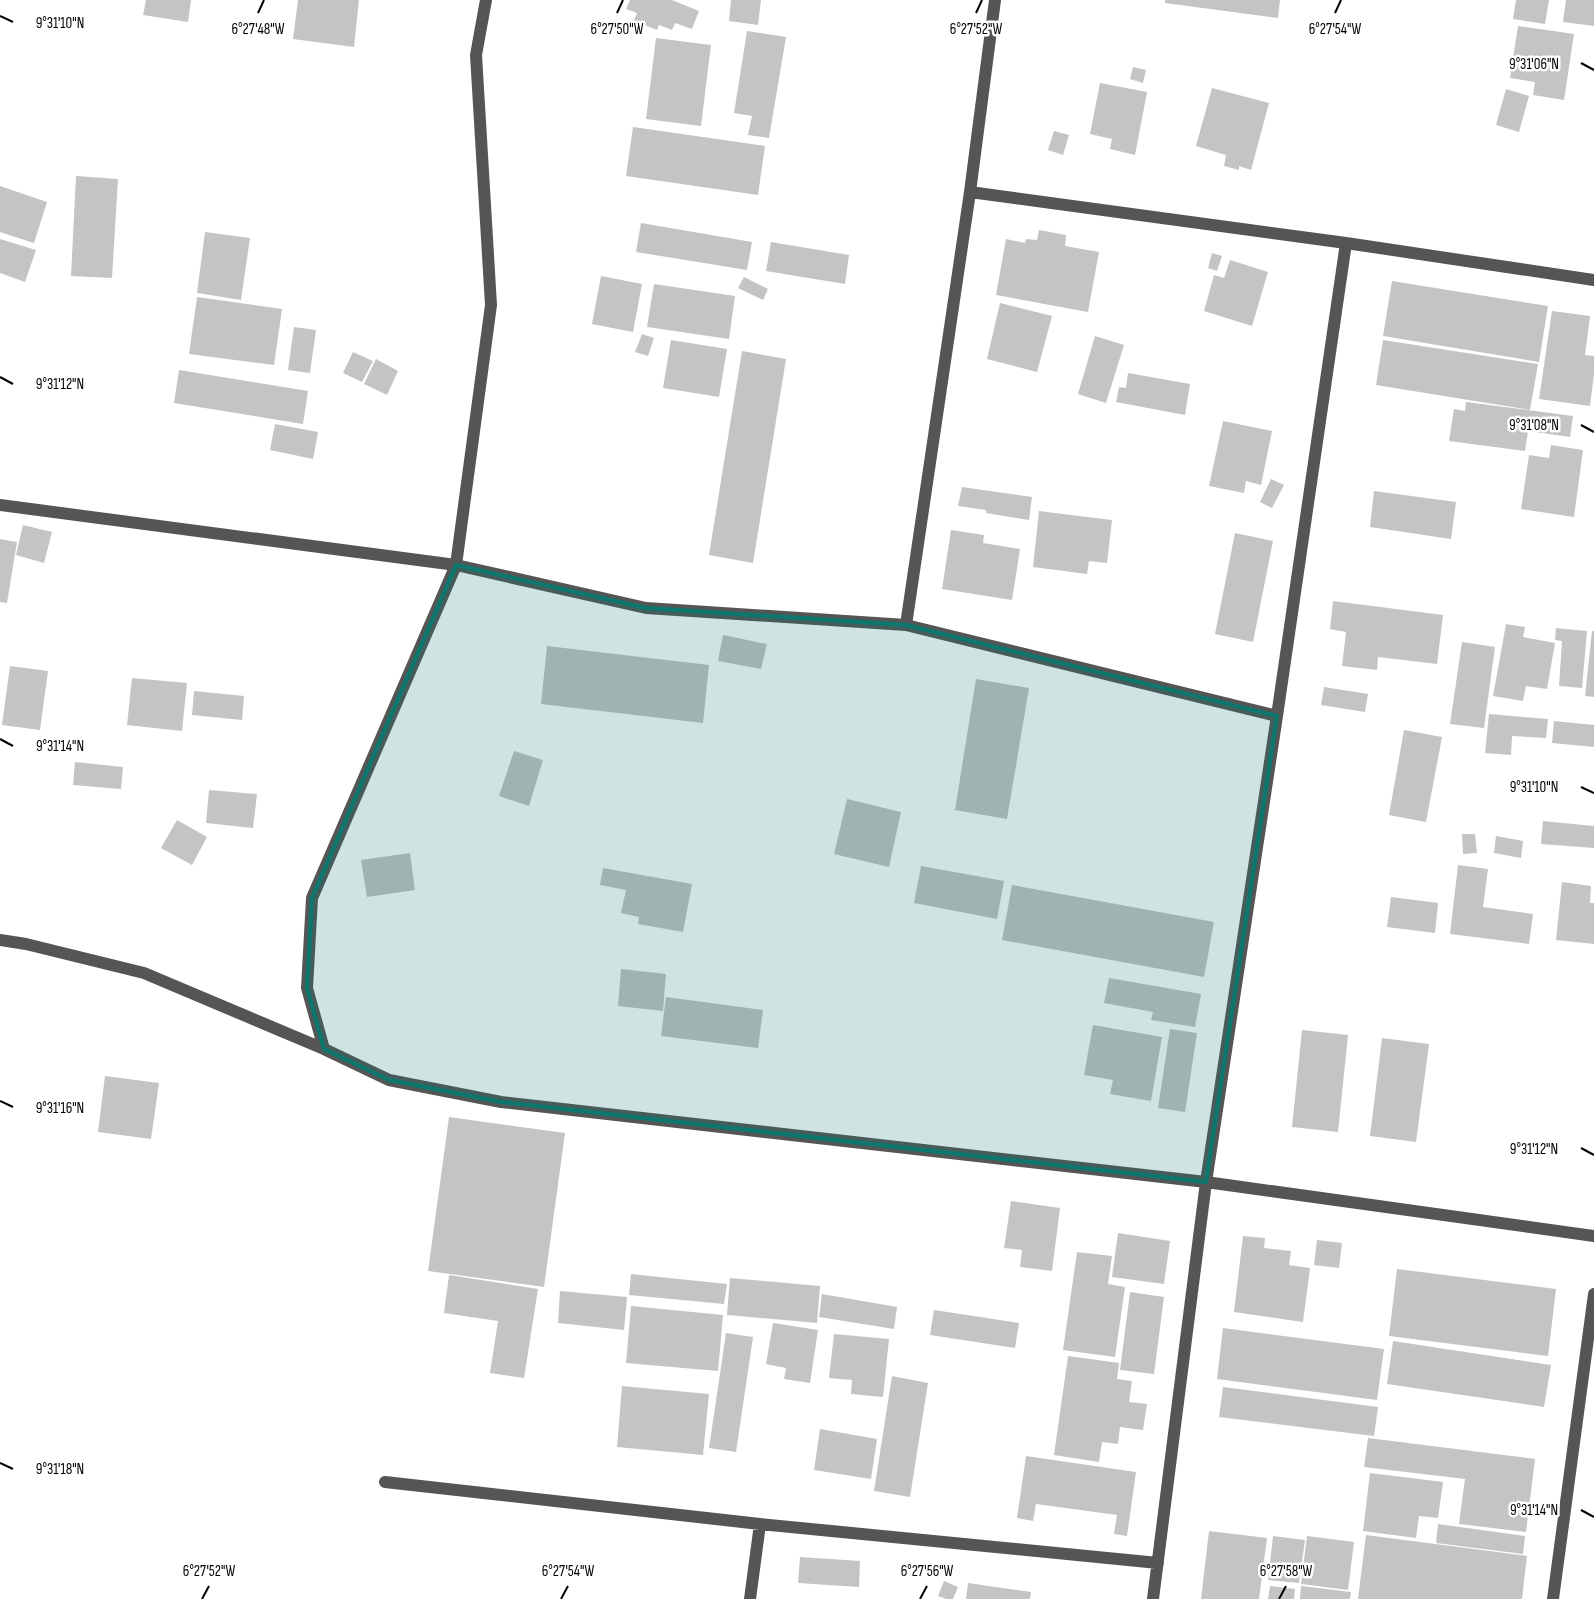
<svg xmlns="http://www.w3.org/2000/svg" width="1594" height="1599" font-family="'Sofia Sans Condensed',sans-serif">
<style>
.building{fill:#c4c4c4}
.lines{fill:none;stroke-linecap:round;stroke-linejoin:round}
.minor{stroke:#555;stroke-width:12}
.marked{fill:#0f766e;fill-opacity:0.2;stroke:#0f766e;stroke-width:4.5;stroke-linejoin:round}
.ticks{fill:none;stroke:#000;stroke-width:2}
.ticks-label{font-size:15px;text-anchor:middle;fill:#000;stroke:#fff;stroke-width:5;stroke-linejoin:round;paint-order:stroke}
</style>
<rect width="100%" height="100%" fill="#fff"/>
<path class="building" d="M146 0H191L188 22 143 15Z
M298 0H359L354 47 293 39Z
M630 0H672L699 11 692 29 675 23 672 30 659 25 657 30 634 21 637 13 626 9Z
M731 0H761L758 25 729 21Z
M1165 0H1280L1278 18 1165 3Z
M1516 0H1549L1545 24 1513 19Z
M1566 0H1594V26L1563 22Z
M1518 26 1574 34 1564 100 1533 95 1535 82 1510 78Z
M747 31 786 37 769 138 748 135 752 116 734 113Z
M656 38 711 45 701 126 646 119Z
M1133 67 1146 70 1143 83 1130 79Z
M1100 83 1147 92 1135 155 1110 149 1112 139 1090 134Z
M1212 88 1269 103 1251 170 1239 166V170L1224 166 1226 155 1196 146Z
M1506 89 1529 96 1519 132 1496 125Z
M633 127 765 146 758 195 626 176Z
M1054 131 1069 135 1063 155 1048 150Z
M76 176 118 179 112 278 71 276Z
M0 186 47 202 34 243 0 232Z
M641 223 752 242 747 270 636 252Z
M1039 230 1066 235 1065 246 1099 252 1088 312 996 295 1006 239 1025 243 1026 239 1037 240Z
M205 232 250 238 241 300 197 293Z
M0 239 36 250 25 282 0 273Z
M771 242 849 255 845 284 766 271Z
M1212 253 1222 256 1217 271 1208 268Z
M1230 260 1268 272 1252 326 1204 311 1214 275 1224 278Z
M601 276 642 284 633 332 592 324Z
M744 277 768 289 763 300 738 288Z
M1392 281 1548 306 1539 362 1383 336Z
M654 284 735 296 729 339 647 327Z
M197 297 282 309 274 365 189 354Z
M1000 303 1052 316 1037 372 987 359Z
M1552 311 1590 316 1585 355 1594 356V374L1590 406 1539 399Z
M294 327 316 330 310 373 288 370Z
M642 334 654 338 648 356 635 352Z
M1095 336 1124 345 1106 403 1078 394Z
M671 340 727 349 719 397 663 388Z
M1383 340 1538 364 1530 410 1376 385Z
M742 351 786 359 753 563 709 555Z
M353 352 373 361 362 382 343 373Z
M376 359 398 371 387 395 364 384Z
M179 370 308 391 303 424 174 403Z
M1128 373 1190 384 1185 415 1116 402 1119 387 1126 388Z
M1466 402 1573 416 1570 437 1528 431 1525 451 1449 441 1454 409 1465 411Z
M1223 421 1272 431 1261 485 1246 481 1244 493 1209 486Z
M275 424 318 432 313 459 270 450Z
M1551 445 1583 450 1574 517 1521 509 1529 455 1549 458Z
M1271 479 1284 485 1272 508 1260 502Z
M962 487 1032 497 1029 520 986 513V510L958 506Z
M1374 491 1456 502 1451 539 1370 527Z
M1039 511 1112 520 1107 563 1089 561 1087 574 1033 567Z
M23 525 52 532 44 563 16 555Z
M951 530 984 535 983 543 1020 549 1012 600 942 589Z
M1235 533 1273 541 1253 642 1215 634Z
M0 539 17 542 7 603 0 602Z
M1333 601 1443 615 1437 664 1378 657 1377 670 1342 666 1346 632 1330 629Z
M1506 624 1525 627 1523 637 1555 643 1547 689 1526 686 1523 701 1493 696Z
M1556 628 1587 631 1582 688 1559 686 1562 641 1555 640Z
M1592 631H1594V697L1585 696Z
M723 635 767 644 761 669 718 661Z
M1462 642 1495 647 1484 728 1450 724Z
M547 646 709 665 703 723 541 704Z
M10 666 48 671 40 730 2 725Z
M132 678 187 683 182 731 127 725Z
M976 679 1029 688 1007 819 955 810Z
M1324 687 1368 694 1365 712 1321 705Z
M194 691 244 696 242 720 192 715Z
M1489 714 1548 719 1546 738 1512 736 1511 755 1485 753Z
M1554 721 1594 725V747L1552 743Z
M1404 730 1442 737 1426 822 1389 815Z
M514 751 543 760 529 806 499 796Z
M75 762 123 767 121 789 73 785Z
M209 790 257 794 253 828 206 823Z
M847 799 901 812 889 867 834 854Z
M177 820 207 837 192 865 161 848Z
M1543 821 1594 826V848L1541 844Z
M1462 834H1475L1477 853 1463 854Z
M1496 836 1523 841 1521 858 1494 853Z
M410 853 415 890 367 897 361 860Z
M1458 865 1488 869 1483 907 1533 914 1529 944 1450 934Z
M921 866 1004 881 997 919 914 903Z
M603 868 692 884 683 932 638 924 639 917 621 913 626 890 600 885Z
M1562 882 1591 886 1590 903H1594V944L1556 940Z
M1012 885 1214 922 1204 977 1002 940Z
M1391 897 1438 903 1435 933 1387 927Z
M621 969 666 974 663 1011 618 1006Z
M1109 978 1201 994 1195 1027 1151 1020 1153 1012 1104 1003Z
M666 997 763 1010 758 1048 661 1036Z
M1093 1025 1162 1037 1151 1101 1110 1094 1113 1080 1084 1075Z
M1170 1029 1197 1033 1185 1112 1158 1108Z
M1302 1030 1348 1035 1338 1132 1292 1127Z
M1382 1038 1429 1044 1416 1142 1370 1136Z
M105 1076 159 1083 151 1139 98 1132Z
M449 1117 565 1133 544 1287 428 1271Z
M1011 1201 1060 1208 1052 1271 1020 1267 1022 1250 1004 1248Z
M1118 1233 1170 1241 1164 1284 1112 1277Z
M1243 1236 1265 1238 1264 1248 1291 1251 1289 1265 1310 1268 1303 1322 1234 1312Z
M1317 1240 1342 1243 1339 1268 1314 1265Z
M1077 1252 1112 1256 1108 1284 1125 1287 1115 1357 1063 1350Z
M1397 1269 1556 1289 1548 1356 1389 1336Z
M631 1274 727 1284 724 1304 629 1295Z
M449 1275 538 1289 524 1378 490 1373 498 1321 444 1313Z
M730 1278 820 1286 817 1323 727 1315Z
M560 1291 627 1297 624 1330 558 1323Z
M1130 1292 1164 1297 1154 1374 1120 1370Z
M822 1294 897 1307 894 1329 819 1317Z
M631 1306 723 1315 718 1371 626 1363Z
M934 1310 1019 1323 1015 1348 930 1335Z
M773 1323 818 1330 810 1383 784 1379 786 1368 766 1364Z
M1223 1328 1384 1349 1377 1400 1217 1379Z
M726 1333 753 1337 736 1452 709 1448Z
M834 1334 889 1339 883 1397 851 1394 852 1380 829 1378Z
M1393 1341 1551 1365 1544 1407 1387 1384Z
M1068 1356 1119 1363 1117 1379 1132 1381 1129 1402 1147 1404 1143 1430 1120 1427 1118 1444 1102 1442 1099 1462 1054 1455Z
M892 1376 928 1383 910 1497 874 1491Z
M622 1386 709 1394 703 1455 617 1447Z
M1223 1387 1378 1407 1374 1436 1219 1417Z
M820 1429 877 1439 871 1479 814 1470Z
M1368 1438 1535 1459 1526 1532 1459 1524 1465 1479 1364 1467Z
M1026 1456 1136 1472 1127 1536 1114 1534 1117 1515 1036 1504 1033 1521 1017 1518Z
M1370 1473 1443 1482 1438 1518 1419 1516 1416 1538 1363 1531Z
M1438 1524 1525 1536 1523 1554 1436 1543Z
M1209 1531 1267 1538 1259 1599H1201Z
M1366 1535 1527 1556 1522 1599H1358Z
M1273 1536 1305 1540 1299 1583 1268 1580Z
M1307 1536 1354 1542 1348 1590 1301 1584Z
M800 1557 860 1561 859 1587 798 1583Z
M944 1581 958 1587 953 1599H946L938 1596Z
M968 1583 1031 1592 1030 1599H966Z
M1270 1586 1295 1589 1294 1599H1268Z
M1301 1586 1351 1592 1350 1599H1300Z"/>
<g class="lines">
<path class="minor" d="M970 192 1346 243 1594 280
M0 505 456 565 646 608 906 625 1277 716
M906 625 970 192 995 0
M0 940 26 944 144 973 324 1049 389 1080 501 1102 1206 1182 1594 1236
M324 1049 307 988 312 898 456 565 491 305 476 55 486 0
M385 1482 760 1524 1158 1563
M750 1599 760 1524
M1153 1599 1206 1182 1277 716 1346 243
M1553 1599 1594 1294"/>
</g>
<path class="marked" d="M456 565 646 608 906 625 1277 716 1206 1182 501 1102 389 1080 324 1049 307 988 312 898Z"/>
<path class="ticks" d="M258 13 264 0M617 13 623 0M976 13 982 0M1335 13 1341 0M0 16 13 22M1581 63 1594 70M0 377 13 384M1581 425 1594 432M0 739 13 746M1581 787 1594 793M0 1101 13 1107M1581 1148 1594 1155M0 1463 13 1469M1581 1510 1594 1517M202 1599 209 1586M561 1599 568 1586M920 1599 927 1586M1279 1599 1286 1586"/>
<g class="ticks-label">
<text x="60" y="28">9°31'10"N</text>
<text x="258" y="34">6°27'48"W</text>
<text x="617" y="34">6°27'50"W</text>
<text x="976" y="34">6°27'52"W</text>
<text x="1335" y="34">6°27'54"W</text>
<text x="1534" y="69">9°31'06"N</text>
<text x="60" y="389">9°31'12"N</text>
<text x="1534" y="430">9°31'08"N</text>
<text x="60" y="751">9°31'14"N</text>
<text x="1534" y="792">9°31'10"N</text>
<text x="60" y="1113">9°31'16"N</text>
<text x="1534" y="1154">9°31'12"N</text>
<text x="60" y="1474">9°31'18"N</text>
<text x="1534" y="1515">9°31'14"N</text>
<text x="209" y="1576">6°27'52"W</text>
<text x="568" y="1576">6°27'54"W</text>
<text x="927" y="1576">6°27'56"W</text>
<text x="1286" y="1576">6°27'58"W</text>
</g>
</svg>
